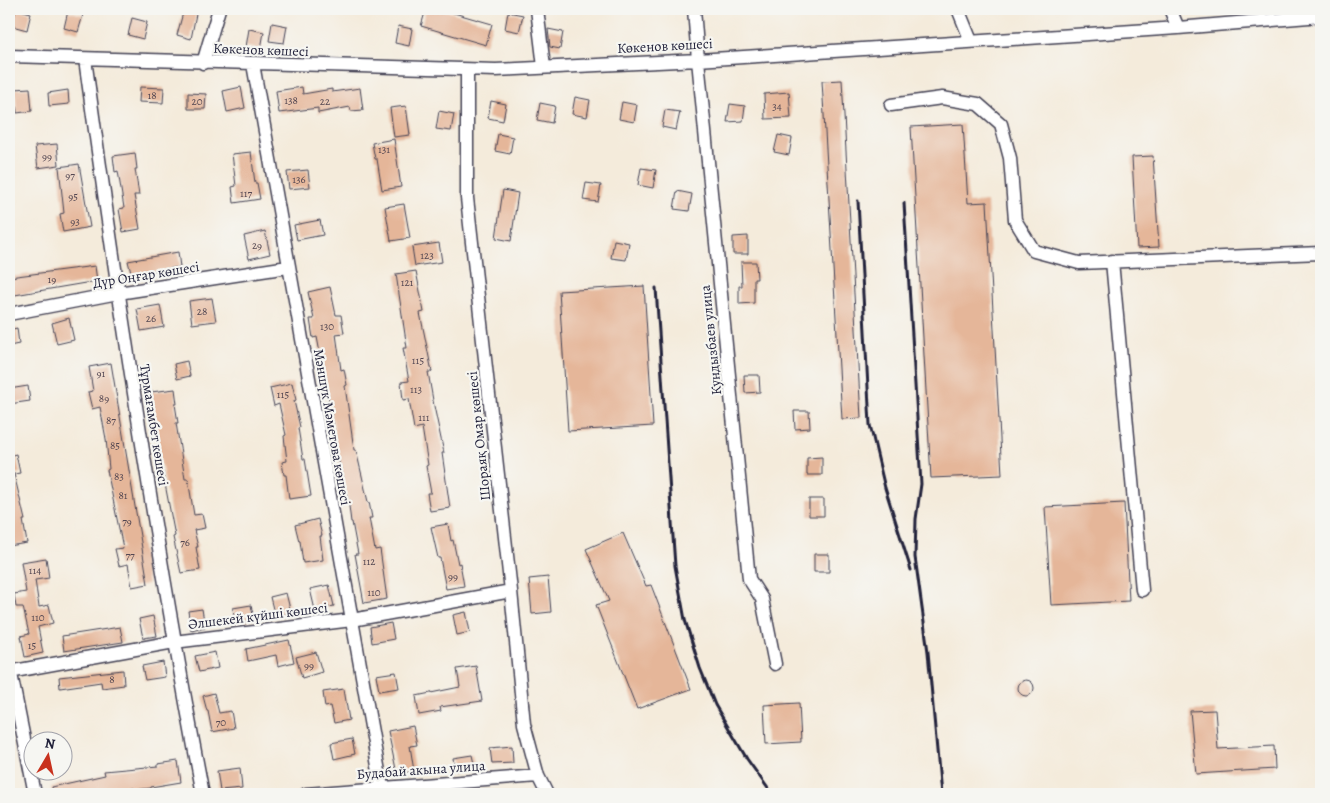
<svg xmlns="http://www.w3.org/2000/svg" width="1330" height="803" font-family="Alegreya,serif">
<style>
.building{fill:#e5b699}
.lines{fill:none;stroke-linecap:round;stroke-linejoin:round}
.minor-casing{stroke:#424053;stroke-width:15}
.minor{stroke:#fff;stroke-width:12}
.rail{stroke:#22223b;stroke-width:3}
.labels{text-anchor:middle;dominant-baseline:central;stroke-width:4.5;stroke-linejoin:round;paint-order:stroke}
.number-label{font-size:11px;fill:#534752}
.street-label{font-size:14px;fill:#22223b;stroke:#f6f6f2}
</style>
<rect width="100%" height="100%" fill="#f6f6f2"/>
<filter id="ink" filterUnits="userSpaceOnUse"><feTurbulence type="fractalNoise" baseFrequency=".02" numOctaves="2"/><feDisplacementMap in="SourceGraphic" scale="10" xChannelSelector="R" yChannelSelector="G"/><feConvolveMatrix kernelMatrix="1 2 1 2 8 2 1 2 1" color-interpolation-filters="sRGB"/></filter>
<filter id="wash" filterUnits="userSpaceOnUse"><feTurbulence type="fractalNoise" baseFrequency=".0096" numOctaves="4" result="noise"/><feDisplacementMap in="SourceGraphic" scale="20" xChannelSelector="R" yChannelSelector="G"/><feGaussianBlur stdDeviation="1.12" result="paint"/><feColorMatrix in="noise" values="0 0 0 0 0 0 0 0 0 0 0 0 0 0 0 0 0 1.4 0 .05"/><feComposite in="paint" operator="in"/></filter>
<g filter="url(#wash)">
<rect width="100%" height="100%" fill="#f4ebdb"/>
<g id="blocks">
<path class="building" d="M16 9 31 13 27 30 12 26Z
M184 9H197L191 39 177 35Z
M426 9H440L492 24 486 45 421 26Z
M68 11 83 15 78 32 64 28Z
M508 12 523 15 519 32 505 29Z
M132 18 147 22 143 39 128 35Z
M272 23 287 26 284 43 269 41Z
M398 26 412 29 409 46 395 43Z
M249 29 264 32 261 49 246 47Z
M548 29 563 32 560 49 550 47Z
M842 80 861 418 842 419 822 81Z
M140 87 164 88 163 103 139 102Z
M241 87 245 108 227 112 223 91Z
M302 87 303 94 332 89V92L360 88 363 110 351 111 350 107 318 113V108L279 113 276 91Z
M30 88 32 111 17 113 15 89Z
M68 90 69 104 49 106 48 93Z
M789 92 791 118 765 119 764 94Z
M188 93 206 94 205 109H188Z
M575 97 590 100 587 117 572 114Z
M491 101 506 104 503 121 488 118Z
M622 102 637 105 634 122 619 119Z
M540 103 555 106 552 123 537 120Z
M730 104 745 106 743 121 727 122Z
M406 106 410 135 394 137 390 108Z
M665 110 680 112 676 130 662 127Z
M439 111 454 114 451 131 436 129Z
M963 124 968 203 987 202 1002 475 931 478 911 127Z
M498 134 513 137 510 154 495 151Z
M778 135 792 138 789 155 774 152Z
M394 139 401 187 382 190 377 159H375L372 143Z
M57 144 59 165 38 168 35 146Z
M251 152 255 183H257L260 199 234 203 232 187 236 186 232 154Z
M135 153 137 169H135L139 195H134L140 229 123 232 119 209 124 208 118 171 115 172 113 156Z
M1153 156 1159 247 1137 248 1132 157Z
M79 164 90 227 63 232 60 214 64 213 59 167Z
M641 168 656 170 653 188 638 185Z
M308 170 310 187 289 189 287 172Z
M586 183 601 185 598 202 583 200Z
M503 190 518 193 511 241 496 238Z
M677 191 692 194 689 211 674 209Z
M404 204 410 238 391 241 385 207Z
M320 220 323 235 297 240 294 225Z
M265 231 270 254 249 259 244 236Z
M748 236V254H733V237Z
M614 240 629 243 626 260 611 258Z
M439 243 442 262 415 266 412 247Z
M178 252 180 267 154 271 132 277 128 261Z
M741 262H756L757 279H754V303L739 304V286H742Z
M95 266 97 281 9 296V277Z
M416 271 424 312 420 313 432 372H428L434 406 444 453H442L450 508 430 511 427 493H431L426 466 428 465 422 427 414 429 409 399 403 400 401 382 409 381 403 348H407L396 274Z
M644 286 653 426 568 431 559 291Z
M330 287 336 315H341L344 333 336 334 341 370 344 369 347 385 345 386 354 450H356L368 502H369L372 518H369L375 550 380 549 387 599 364 603 355 554H358L352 522H351L349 506 337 454 333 422 317 337 313 338 310 319H314L308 292Z
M212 298 216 321 192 324 189 301Z
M160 305 164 327 141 331 137 309Z
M69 318 74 340 57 344 52 323Z
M17 328 19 344 9 346V330Z
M187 361 190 376 177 379 174 364Z
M111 363 148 584 132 587 128 564 119 566 115 549 123 548 107 470 109 469 106 439 100 407 92 409 88 392 93 391 89 367Z
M744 375H759L760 392 745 393Z
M292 383 296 400 294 401 300 427 298 428 303 459H305L311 496 289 499 286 475H284L282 462 287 461 284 436 286 435 279 404 274 406 270 388Z
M28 386 30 401 9 404V389Z
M175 389 177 404H175L178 423H176L185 479H188L194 515 202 514 205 528 194 530 198 547H196L200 570 181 573 173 537 175 536 160 458 151 392Z
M794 411H809L810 428 795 429Z
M16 454 20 473 14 474 25 520H23L27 543 9 546V456Z
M822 457V475H807V458Z
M809 499H824V516H809Z
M1124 503 1129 601 1051 605 1045 507Z
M318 519 322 536H320L323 560 303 563 300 541H299L295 525Z
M448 524 451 541 453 540 458 564 460 563 464 586 446 589 440 558H438L431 527Z
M623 533 646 586 651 585 691 689 637 709 596 605 609 601 586 549Z
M814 554H829V572H814Z
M46 558 49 578 35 580 39 607 49 605 53 623 38 627 43 653 25 657 21 636 29 634 23 607H16L14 594 26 592 21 562Z
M548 577 551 612 532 614 529 579Z
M329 585 334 606 315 610 310 589Z
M286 593 291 613 275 617 270 597Z
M251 605 254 620 235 624 233 608Z
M202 609 205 627 191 630 188 611Z
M466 612 470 632 457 635 453 615Z
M153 616 157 636 143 638 139 619Z
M391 623 394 639 372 643 370 627Z
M120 627 123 642 64 651 62 636Z
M289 640 294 662 278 666 276 655 248 661 246 649Z
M215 652 218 668 199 672 195 656Z
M316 652 322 672 302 678 296 657Z
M163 662 165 677 145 680 142 666Z
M476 666 482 701 440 707 441 711 419 715 416 696 460 687 457 669Z
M123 670 124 685 102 688 101 682 60 688 59 677Z
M396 672 399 688 379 691 376 675Z
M1018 688a8 8 0 1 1 16 0a8 8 0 1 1-16 0Z
M344 689 349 720 334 723 330 706 325 707 323 692Z
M214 693 219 713 231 711 234 728 212 732 208 711H207L203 696Z
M799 703 801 742 766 744 764 705Z
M1215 710 1218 749 1274 746 1275 769 1196 774 1190 711Z
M413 726 417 745 410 746 414 771 397 774 388 731Z
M352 739 355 754 334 759 331 743Z
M512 746 513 763 492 764 490 748Z
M472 755 475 768 455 771 453 758Z
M178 761 181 782 151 787V788L134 790V788L101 794H52L51 787 105 775 104 771 158 766V764Z
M240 768 242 789 220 791 217 771Z"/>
</g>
</g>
<g filter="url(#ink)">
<use href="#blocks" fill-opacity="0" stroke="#424053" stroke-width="1"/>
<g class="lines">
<defs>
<path id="minor" d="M537 9 544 67
M694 9 698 60 749 579 762 599 775 664
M958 9 971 41
M1170 9 1178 28
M9 56 496 70 698 60 1178 28 1321 16
M85 59C119 305 156 550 203 794
M203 63 219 9
M253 64 383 794
M467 70V198L511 591 524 724 538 776 547 794
M891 105 942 98 978 104 1001 124 1010 158 1015 220 1034 251 1079 263 1321 253
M1112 261 1142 590
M9 314 118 293 288 267
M9 664 35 794
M9 672 174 642 352 620 511 591
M306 794 538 776"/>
</defs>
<use href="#minor" class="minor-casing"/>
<use href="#minor" class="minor"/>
<path class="rail" d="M858 201 870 425 885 488 911 570
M904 203 921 484 916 519 915 557 928 652 941 794
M656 288 675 566 685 620 700 668 715 705 747 759 772 794"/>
</g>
</g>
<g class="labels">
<g class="number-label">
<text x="152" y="95">18</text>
<text x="291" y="100">138</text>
<text x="197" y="101">20</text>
<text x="325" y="101">22</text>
<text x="777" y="106">34</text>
<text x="384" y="149">131</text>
<text x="47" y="156">99</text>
<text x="70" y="175">97</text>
<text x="299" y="179">136</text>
<text x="246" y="193">117</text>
<text x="73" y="196">95</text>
<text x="75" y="221">93</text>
<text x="257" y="245">29</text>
<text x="427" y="255">123</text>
<text x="52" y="279">19</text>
<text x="407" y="282">121</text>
<text x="202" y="311">28</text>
<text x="151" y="318">26</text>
<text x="327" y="326">130</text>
<text x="418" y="360">115</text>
<text x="101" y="373">91</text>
<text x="416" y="389">113</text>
<text x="283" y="394">115</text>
<text x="104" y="398">89</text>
<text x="424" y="417">111</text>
<text x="111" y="420">87</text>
<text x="115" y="445">85</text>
<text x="119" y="476">83</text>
<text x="123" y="495">81</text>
<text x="127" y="521">79</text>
<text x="185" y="542">76</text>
<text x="130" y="555">77</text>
<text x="369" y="561">112</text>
<text x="35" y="570">114</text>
<text x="453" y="576">99</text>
<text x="374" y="592">110</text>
<text x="38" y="617">110</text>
<text x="32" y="645">15</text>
<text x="309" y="665">99</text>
<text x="112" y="679">8</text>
<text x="221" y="722">70</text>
</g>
<g class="street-label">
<text transform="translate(665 46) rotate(-3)">Көкенов көшесі</text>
<text transform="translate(261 50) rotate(2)">Көкенов көшесі</text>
<text transform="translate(146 275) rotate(-9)">Дүр Оңғар көшесі</text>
<text transform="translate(711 340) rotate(-96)">Кундызбаев улица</text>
<text transform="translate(154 425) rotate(81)">Тұрмағамбет көшесі</text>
<text transform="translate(332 427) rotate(80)">Мәншүк Мәметова көшесі</text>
<text transform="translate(479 436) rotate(-96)">Шораяқ Омар көшесі</text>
<text transform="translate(258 616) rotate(-7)">Әлшекей күйші көшесі</text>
<text transform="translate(421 770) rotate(-4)">Будабай акына улица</text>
</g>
</g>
<rect width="1330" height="803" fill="none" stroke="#f6f6f2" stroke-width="30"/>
<g transform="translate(48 756) rotate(9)"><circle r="24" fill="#f6f6f2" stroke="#a1a1a9"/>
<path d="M0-4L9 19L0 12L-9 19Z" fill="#c8321e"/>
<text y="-8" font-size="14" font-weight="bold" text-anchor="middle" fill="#22223b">N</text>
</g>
</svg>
